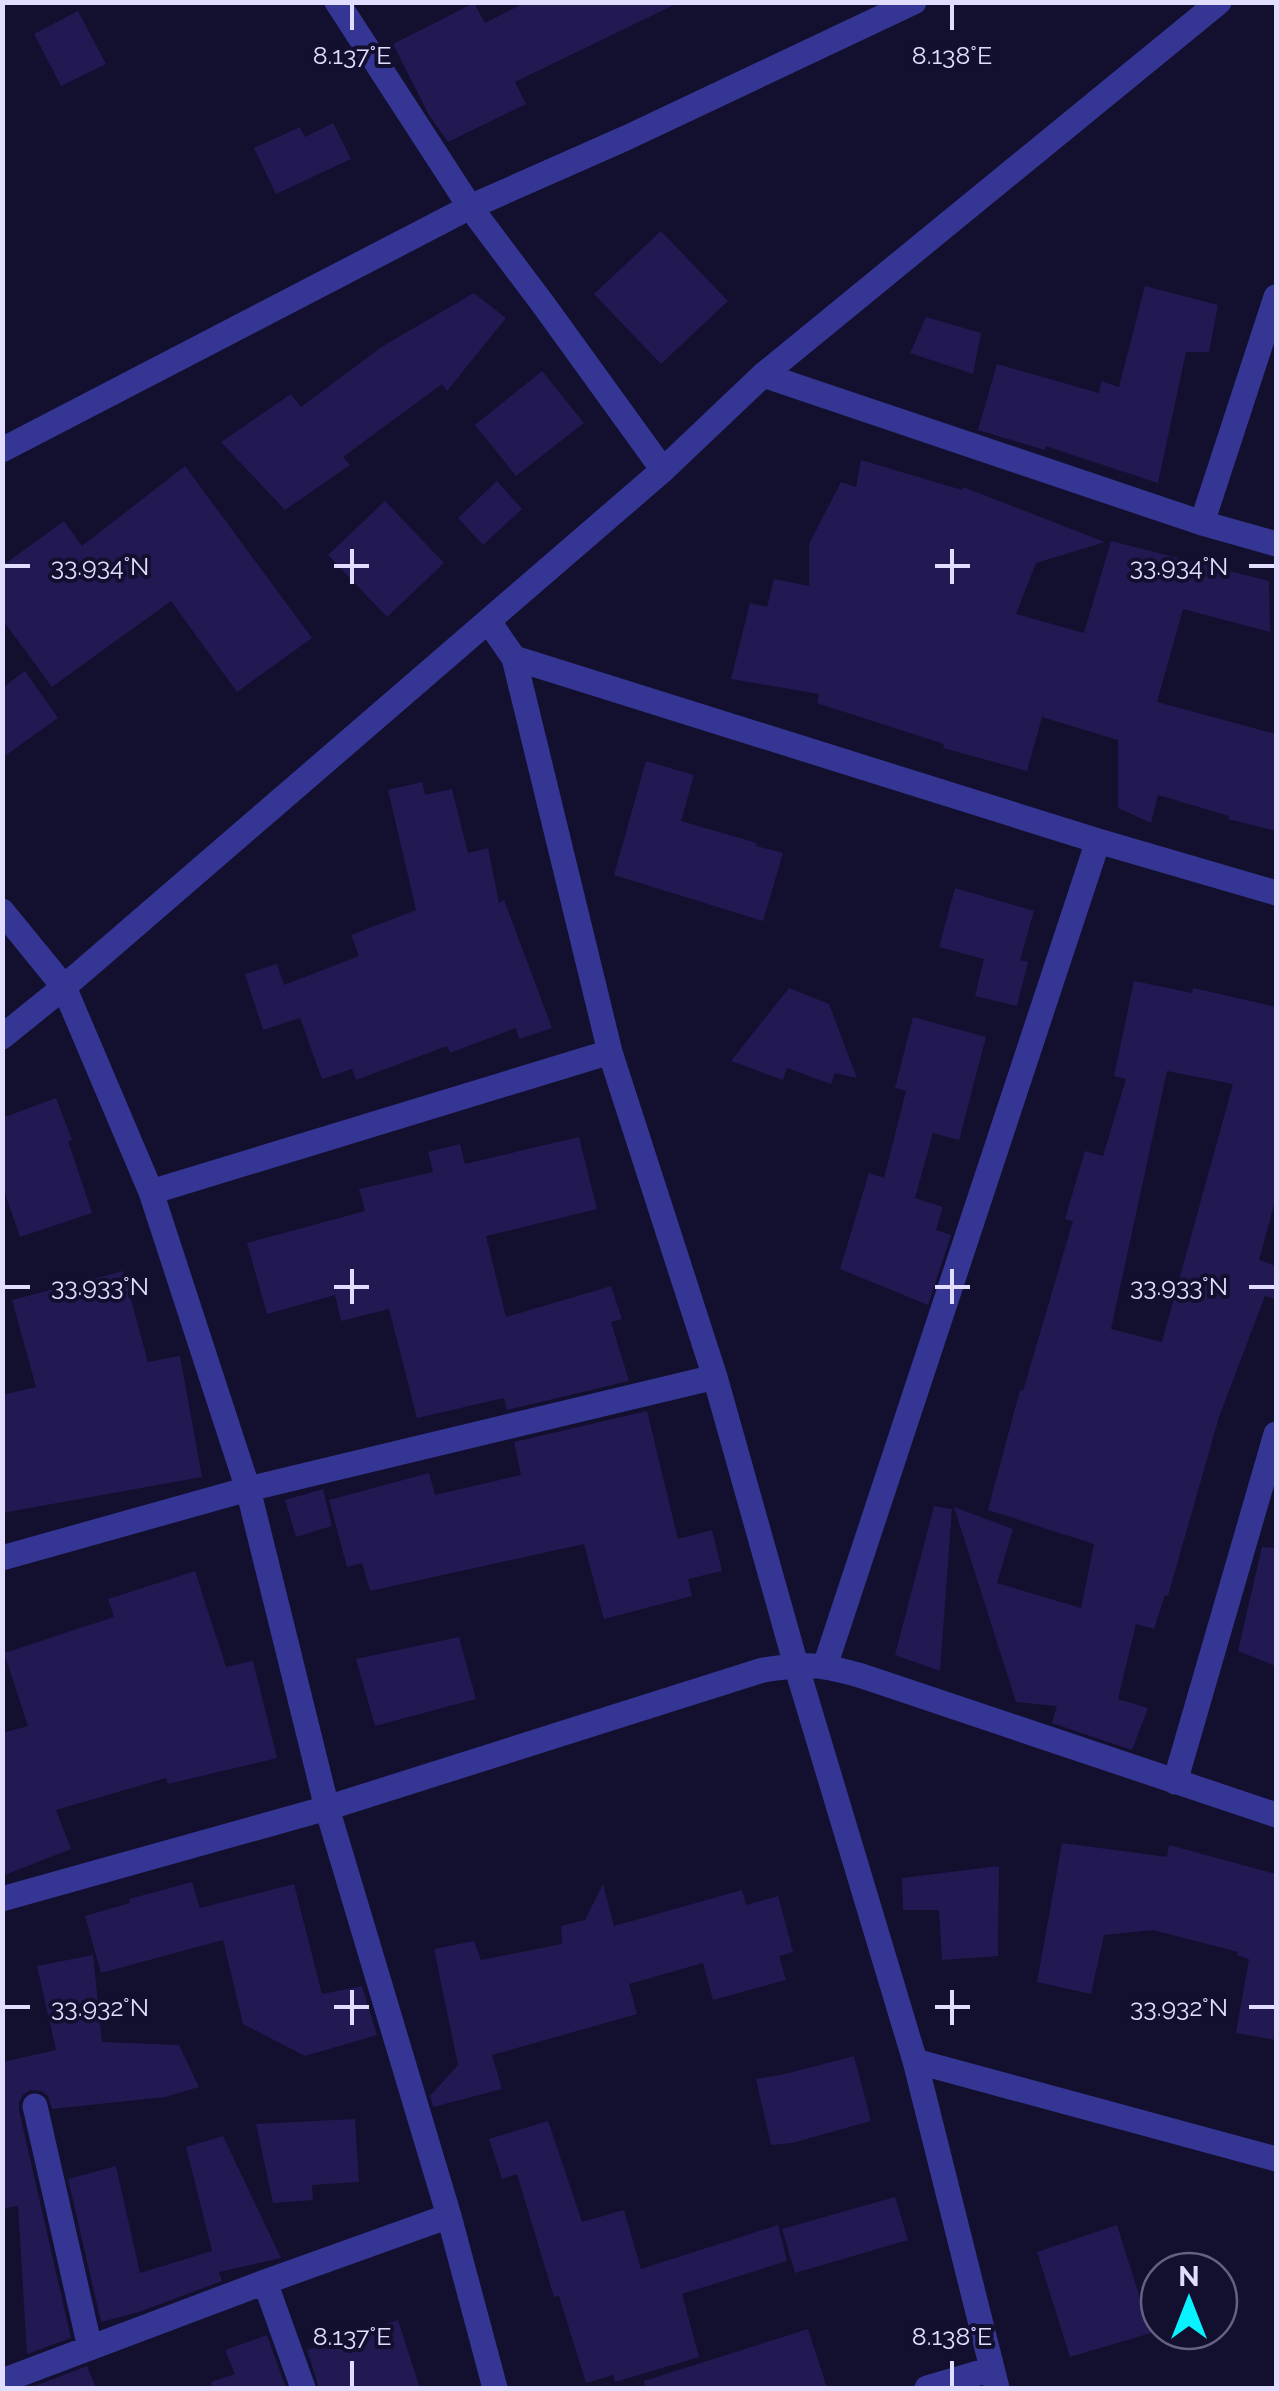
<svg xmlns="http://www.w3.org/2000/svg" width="1279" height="2391" font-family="Raleway,sans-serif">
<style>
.building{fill:#221952;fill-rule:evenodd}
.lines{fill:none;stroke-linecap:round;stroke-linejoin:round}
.minor{stroke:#353693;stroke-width:25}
.ticks{fill:none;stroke:#e0ddff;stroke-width:4}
.ticks-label{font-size:25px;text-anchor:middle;fill:#e0ddff;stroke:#130f2f;stroke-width:8;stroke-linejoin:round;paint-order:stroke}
</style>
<rect width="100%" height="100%" fill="#130f2f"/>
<path class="building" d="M526 2H680L515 82 526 104 448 142 429 115 393 44 474 3 485 23Z
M78 11 106 64 61 86 34 34Z
M333 123 351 159 276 194 254 148 300 127 305 137Z
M661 231 728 301 661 364 594 294Z
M1145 286 1218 305 1209 352H1186L1158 483 1046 446 1045 450 978 430 997 364 1099 393 1101 381 1119 387Z
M474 293 506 318 447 391 442 384 343 457 350 465 285 510 221 442 291 394 301 407 383 346Z
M926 317 981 333 973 374 910 353Z
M542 371 584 423 516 476 475 425Z
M861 460 962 490 963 487 1105 542 1036 563 1016 614 1084 633 1111 541 1269 581 1270 632 1183 609 1157 702 1276 734V831L1228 819 1229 816 1158 795 1151 823 1118 808V740L1042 717 1027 771 943 748 944 744 817 703 819 694 731 679 750 603 767 607 774 579 809 586V544L841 482 856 487Z
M185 466 312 638 237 692 171 601 52 687 2 619V566L64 521 82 546Z
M497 481 522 509 483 545 458 518Z
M385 501 444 563 387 617 328 555Z
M25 671 58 718 2 758V688Z
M646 761 694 775 681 821 757 843 756 846 783 853 763 921 614 875Z
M422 782 425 795 452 789 468 853 488 848 499 903 504 900 552 1028 519 1039 516 1028 450 1053 447 1046 356 1080 352 1069 322 1079 300 1018 263 1030 245 974 277 964 284 985 359 956 351 935 416 910 388 790Z
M955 888 1034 911 1020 960 1028 962 1017 1006 975 996 984 959 939 947Z
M1134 981 1192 993 1193 988 1276 1007V1197L1259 1260 1276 1266V1299L1265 1296 1219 1417 1168 1596 1165 1595 1154 1629 1136 1624 1118 1699 1148 1708 1132 1750 1052 1723 1057 1706 1016 1702 954 1507 1013 1529 997 1583 1081 1608 1094 1544 988 1510 1020 1390 1023 1391 1073 1221 1065 1219 1085 1151 1103 1156 1126 1079 1114 1076ZM1167 1071 1233 1084 1162 1342 1111 1329Z
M789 988 829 1004 857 1078 835 1073 831 1084 787 1068 783 1080 731 1061Z
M913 1017 986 1037 959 1140 933 1133 915 1198 943 1207 936 1230 951 1235 928 1305 840 1269 869 1173 884 1178 906 1091 895 1088Z
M56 1098 72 1140 68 1141 92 1213 20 1237 2 1185V1118Z
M579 1137 597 1209 486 1236 506 1317 611 1286 622 1319 611 1322 629 1381 507 1410 504 1398 417 1418 389 1309 341 1321 335 1295 267 1314 247 1243 365 1211 359 1189 433 1172 428 1152 460 1144 465 1164Z
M123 1271 148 1362 180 1356 202 1477 2 1513V1395L36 1387 12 1300Z
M647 1411 678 1539 712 1530 722 1571 688 1579 692 1596 604 1619 584 1544 370 1591 362 1563 347 1567 329 1500 429 1473 435 1495 521 1475 514 1442Z
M323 1489 332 1526 296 1537 285 1500Z
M934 1506 952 1509 940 1671 895 1655Z
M1262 1547 1276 1548V1666L1238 1651Z
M195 1571 226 1667 253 1661 277 1758 168 1784 166 1778 56 1810 71 1849 2 1876V1733L28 1726 4 1653 114 1617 108 1599Z
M459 1637 476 1699 375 1726 356 1659Z
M1062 1843 1167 1857 1169 1845 1276 1874V2040L1236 2033 1249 1959 1237 1955 1238 1952 1153 1930 1104 1935 1091 1994 1037 1982Z
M999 1866 998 1956 942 1960 939 1910H903L902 1878Z
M192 1882 200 1908 294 1884 322 1994 362 1986 377 2035 305 2056 243 2024 223 1940 101 1973 85 1916 130 1903 129 1899Z
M603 1884 614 1926 742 1890 746 1905 778 1896 793 1952 779 1956 786 1980 713 2000 703 1963 629 1984 637 2014 492 2055 502 2089 433 2107 430 2096 458 2065 434 1949 474 1941 481 1960 562 1944 561 1926 585 1920Z
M93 1955 102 2042 179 2045 199 2087 165 2097 52 2109 48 2096 41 2091 30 2090 23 2095 19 2102V2110L71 2338 27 2354 18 2206 2 2209V2062L56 2050 37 1966Z
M854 2056 871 2121 792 2143 771 2145 756 2079 785 2074Z
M355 2119 359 2182 312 2185 313 2200 273 2203 256 2124Z
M548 2121 582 2222 624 2210 641 2269 778 2225 787 2261 682 2294 699 2357 615 2382 613 2375 586 2383 559 2296 554 2297 517 2174 502 2179 489 2139Z
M223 2136 281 2258 219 2272 222 2281 139 2312 101 2322 68 2179 116 2166 140 2273 212 2251 186 2147Z
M895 2197 908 2240 795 2273 782 2229Z
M1117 2225 1151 2333 1070 2357 1037 2252Z
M398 2320 420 2388H319L307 2350Z
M808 2329 827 2388H645L644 2381Z
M267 2335 286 2388H212L211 2382 235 2374 225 2350Z
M87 2366 96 2388H30Z"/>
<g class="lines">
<path class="minor" d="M337 2 470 207 543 304 663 470
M763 375 1202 523 1276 544
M2 450 470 207 626 138 914 2
M1202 523 1276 297
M489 622 514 658 610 1052 715 1377 796 1665 915 2061 997 2388
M514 658 1098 841 1276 893
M2 911 64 987 151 1192 248 1489 327 1808 449 2216 495 2388
M2 1037 64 987 663 470 763 375 1219 2
M151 1192 610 1052
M2 1558 248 1489 715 1377
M825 1666 1098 841
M1175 1782 1276 1434
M2 1899 327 1808 763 1670C806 1663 821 1664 862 1676L1276 1815
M915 2061 1276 2159
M35 2106 90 2348
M265 2282 303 2388
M2 2381 265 2282 449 2216
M927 2388 992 2369"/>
</g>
<path class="ticks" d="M352 5V30M952 5V30M352 549V584M952 549V584M5 566H30M334 566H369M935 566H970M1249 566H1274M352 1269V1304M952 1269V1304M5 1287H30M334 1287H369M935 1287H970M1249 1287H1274M352 1990V2025M952 1990V2025M5 2007H30M334 2007H369M935 2007H970M1249 2007H1274M352 2361V2386M952 2361V2386"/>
<g class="ticks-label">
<text x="352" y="64">8.137°E</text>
<text x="952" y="64">8.138°E</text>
<text x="100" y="575">33.934°N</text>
<text x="1179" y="575">33.934°N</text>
<text x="100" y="1295">33.933°N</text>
<text x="1179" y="1295">33.933°N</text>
<text x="100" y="2016">33.932°N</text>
<text x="1179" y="2016">33.932°N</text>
<text x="352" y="2345">8.137°E</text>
<text x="952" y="2345">8.138°E</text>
</g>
<rect width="1279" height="2391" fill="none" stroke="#e0ddff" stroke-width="10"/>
<g transform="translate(1189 2301)"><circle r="48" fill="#130f2f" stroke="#656182" stroke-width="2.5"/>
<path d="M0-8L18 38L0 25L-18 38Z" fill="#09f2ff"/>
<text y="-15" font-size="28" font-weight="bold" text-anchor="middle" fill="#e0ddff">N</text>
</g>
</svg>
